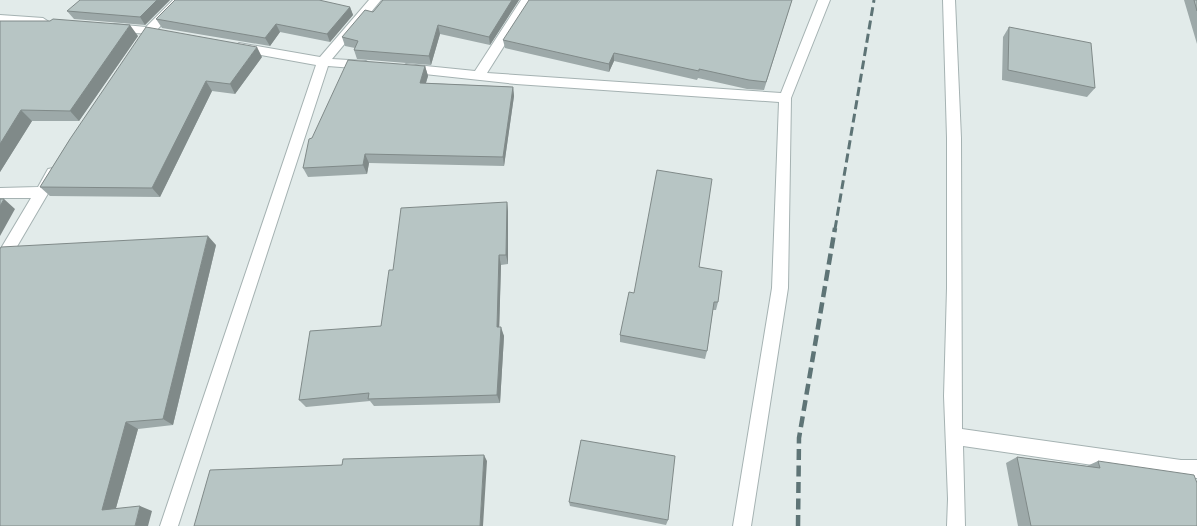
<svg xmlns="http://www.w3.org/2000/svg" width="1197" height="526" font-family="Helvetica,sans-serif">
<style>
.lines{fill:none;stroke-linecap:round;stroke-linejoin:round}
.street-casing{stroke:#a5b2b2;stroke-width:2}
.street{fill:#fff;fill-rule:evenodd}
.rail-far1{stroke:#5e7476;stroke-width:3;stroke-dasharray:9 4.5;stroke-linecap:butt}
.rail{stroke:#5e7476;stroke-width:4.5;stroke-dasharray:11 5.5;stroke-linecap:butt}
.wall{fill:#9da9a9}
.shaded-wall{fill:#808a89}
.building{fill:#b7c5c4;stroke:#808a89}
</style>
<rect width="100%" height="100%" fill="#e2ebea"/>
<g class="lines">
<defs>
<path id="street" d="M173 0H185L153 34 114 32 108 28 114 24 146 27Z
M369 0H381L332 59 366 61 372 65 366 69 328 66 178 526H160L316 65 239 51 233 47 239 43 320 57Z
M521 0H533L487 73 781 93 818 0H830L791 98 788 288 751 526H733L772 288 779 102 516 84 406 72 400 68 406 64 475 71Z
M943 0H955L961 138 962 429 1181 460H1197V478H1181L963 446 965 526H947L948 499 944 396 947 288V138Z
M0 15 43 18 49 22 43 26 0 23Z
M53 168 60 173 5 267 0 269V250L31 198H0V188L38 187 48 169Z"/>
</defs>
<use href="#street" class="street-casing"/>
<use href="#street" class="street"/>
<path class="rail-far1" d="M835 229 874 0"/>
<path class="rail" d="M798 526 799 438 835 228"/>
</g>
<path class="wall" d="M170 0 145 25 74 19 67 11Z
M383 0H519L490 45 440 34 431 65 357 59 354 50 355 48 345 46 342 37 373 12Z
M792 0 764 90 747 89 698 78 697 80 614 61 609 72 505 48 503 40Z
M1184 0H1197V44Z
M350 7 353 15 330 42 280 32 270 46 162 28 156 19Z
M0 21 138 36 79 121H32L0 172Z
M1009 27 1095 88 1087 97 1002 80 1003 37Z
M262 57 235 94 212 91 160 197 50 196 40 187 70 139Z
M425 66 428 76 426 83 513 87 514 96 504 166 369 163 367 174 308 177 303 168 312 138Z
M507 202 508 212V264L501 265 499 327 504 336 500 403 374 406 370 401 306 407 299 400 381 326 393 270Z
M216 245 173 425 138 429 116 508 152 511 0 526Z
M699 267 718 302 716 310H713L707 351 705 359 620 342V335L634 293Z
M1017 457 1087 466 1098 461 1197 526H1018L1006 463Z
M569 502 668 520 666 525 570 506Z"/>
<path class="shaded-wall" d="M157 0H170L145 25 140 17Z
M512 0H519L490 45 489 37Z
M350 7 353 15 330 42 327 34Z
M276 24 280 32 270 46 265 38Z
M130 25 138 36 79 121 70 111Z
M438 25 440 34 431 65 429 56Z
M257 47 262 57 235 94 230 84Z
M614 53V61L609 72V64Z
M425 66 428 76 423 92 420 83Z
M206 81 212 91 160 197 152 188Z
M513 87 514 96 504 166 503 157Z
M21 110 32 121 0 172V144Z
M365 154 369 163 367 174 363 165Z
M4 199 15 209 0 236V206Z
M507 202 508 212V264L506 255Z
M208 236 216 245 173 425 163 419Z
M499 255 501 265 499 336 497 327Z
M501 327 504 336 500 403 497 395Z
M126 422 138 429 114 515 102 510Z
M484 455 487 461 483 526H480Z
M140 506 152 511 148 526H135Z"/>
<path class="building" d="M80 0H157L140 17 67 11Z
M175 0H319L350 7 327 34 276 24 265 38 156 19Z
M383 0H512L489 37 438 25 429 56 354 50 358 41 342 37 365 10 373 12Z
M529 0H792L766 82 749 80 699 69V71L614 53 609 64 503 40Z
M1194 0H1197V11Z
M53 19 130 25 70 111 21 110 0 144V21H50Z
M146 27 257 47 230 84 206 81 152 188 40 187 70 139Z
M1009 27 1091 43 1095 88 1008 70Z
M348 60 425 66 420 83 513 87 503 157 365 154 363 165 303 168 309 139 312 138Z
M657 170 712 179 699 267 722 271 718 302H714L707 351 620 335 629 292 634 293Z
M0 199H4L0 206Z
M507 202 506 255H499L497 327H501L497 395 368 399 369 393 299 400 310 331 381 326 389 270H393L401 208Z
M208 236 163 419 126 422 102 510 140 506 135 526H0V249L1 247Z
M581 440 675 456 668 520 569 502Z
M484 455 480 526H194L210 470 342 465 343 459Z
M1017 457 1100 468 1098 461 1194 475 1197 483V526H1031Z"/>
</svg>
